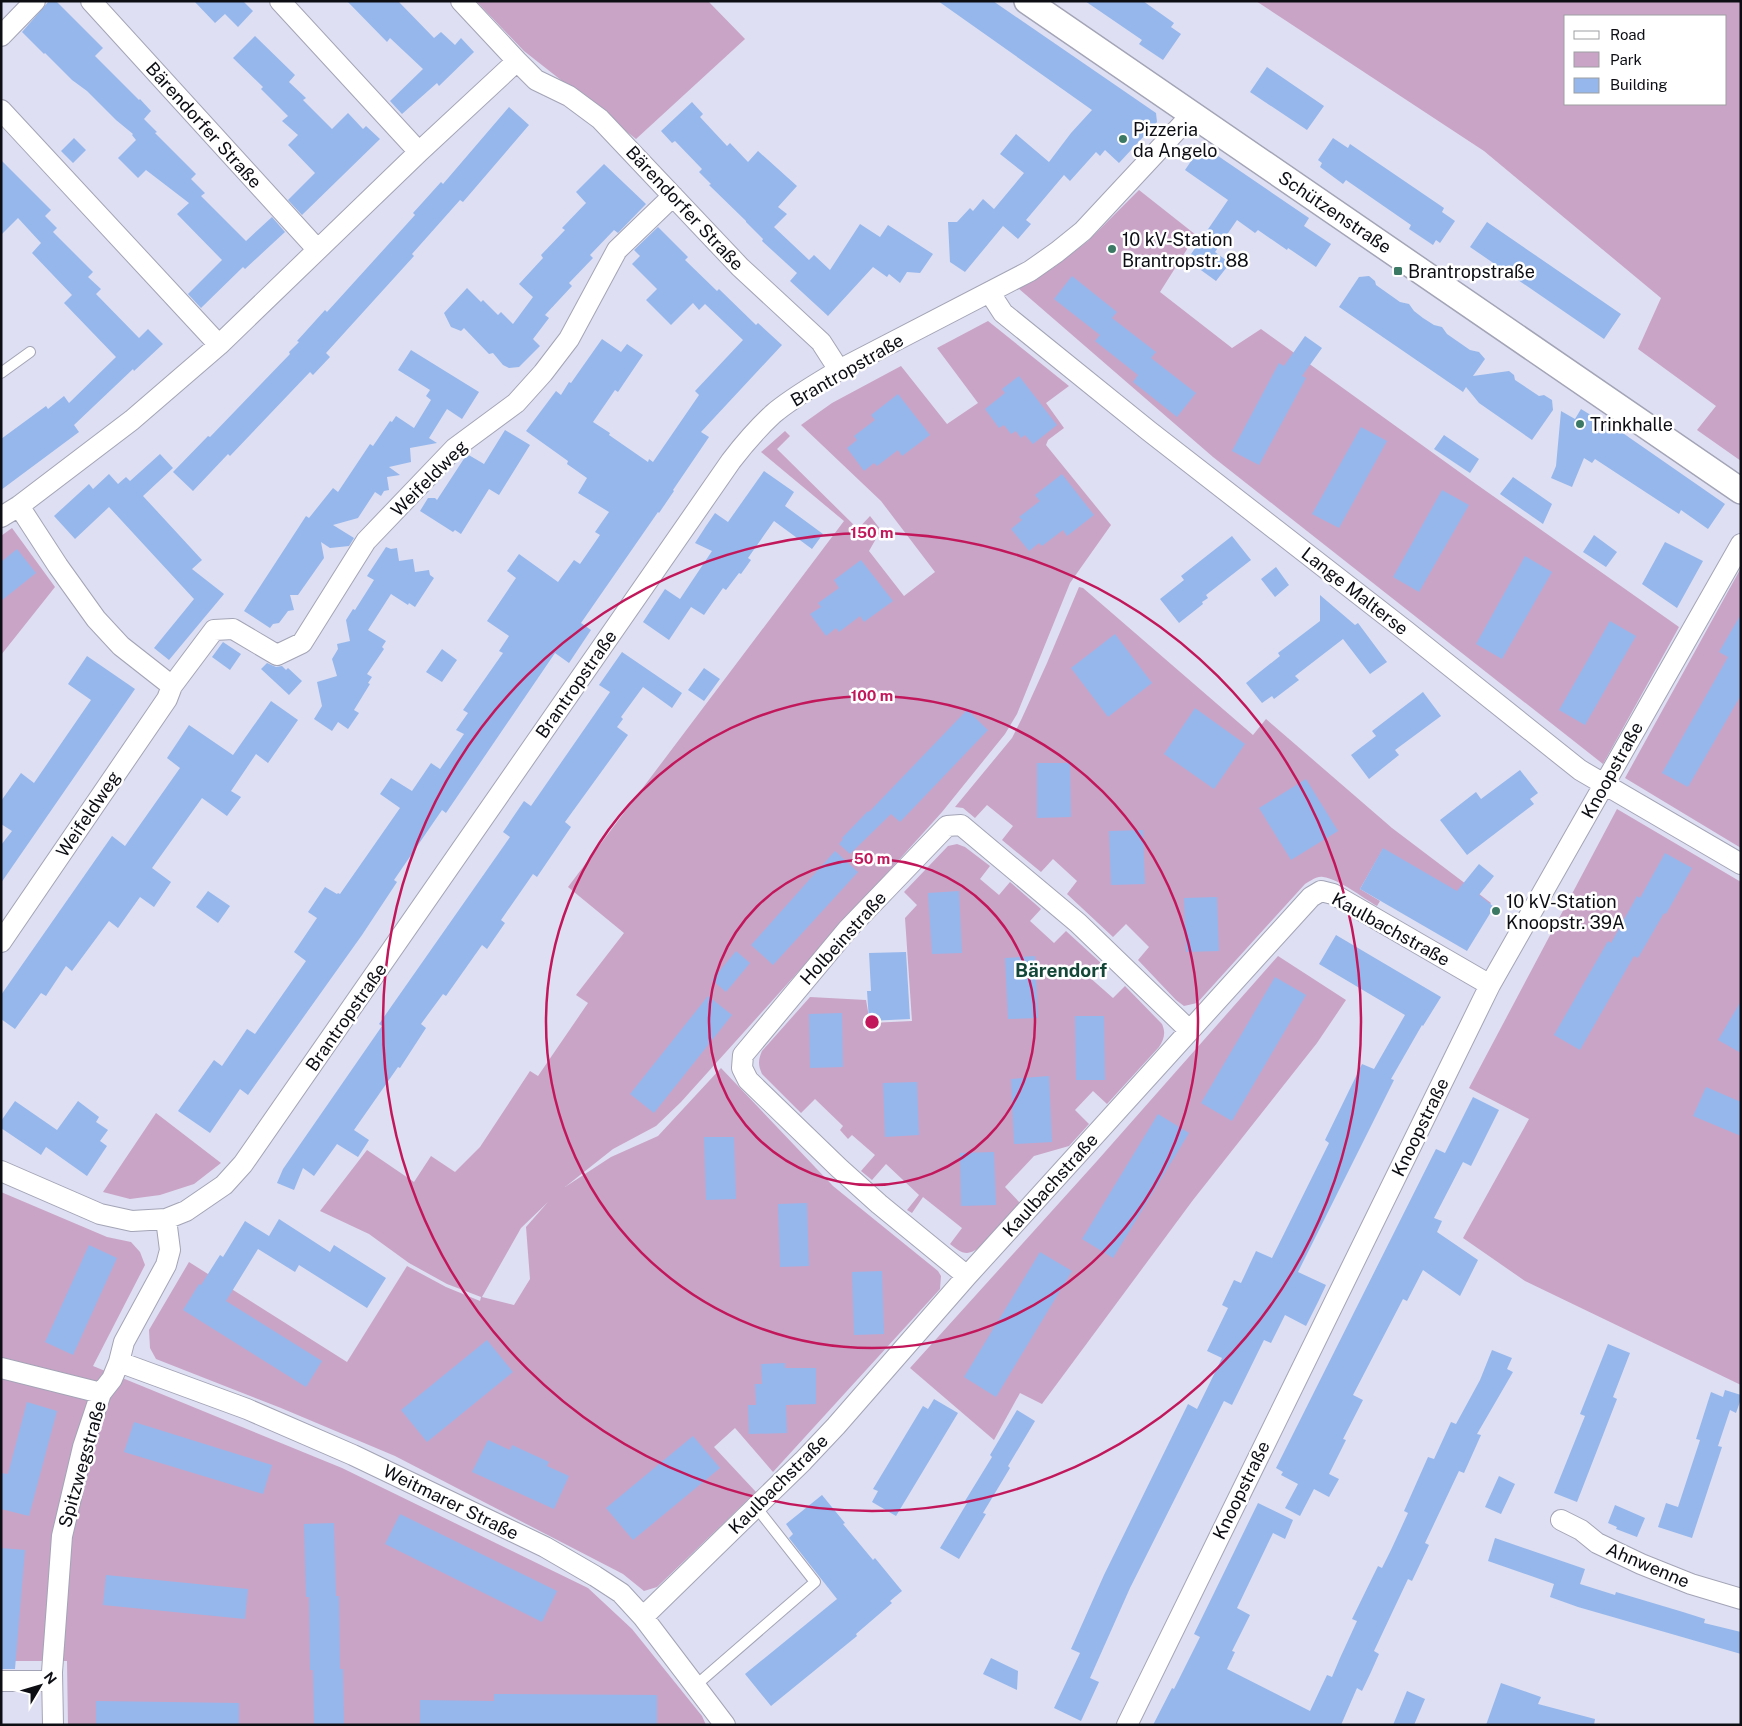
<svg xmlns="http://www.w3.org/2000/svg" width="1742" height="1726" font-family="'Public Sans',sans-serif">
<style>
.green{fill:#c9a4c7;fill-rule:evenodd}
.building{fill:#96b7ec}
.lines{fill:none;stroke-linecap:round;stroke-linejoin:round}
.service-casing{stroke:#a3a4b6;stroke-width:12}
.minor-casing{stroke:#a3a4b6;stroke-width:22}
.tertiary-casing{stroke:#a3a4b6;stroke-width:28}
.service{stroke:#fff;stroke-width:10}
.minor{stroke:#fff;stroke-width:20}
.tertiary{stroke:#fff;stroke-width:25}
.ring{fill:none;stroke:#c2185b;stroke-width:2.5}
.poi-dot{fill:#3c7965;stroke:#fff;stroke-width:2}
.labels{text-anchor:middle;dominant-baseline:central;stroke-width:5;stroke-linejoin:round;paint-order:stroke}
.street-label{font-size:18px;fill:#0d0e14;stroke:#fff}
.poi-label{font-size:18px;fill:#0d0e14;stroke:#fff;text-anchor:start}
.neighbourhood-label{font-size:19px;font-weight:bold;fill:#134637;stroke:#fff}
.centre{fill:#c2185b;stroke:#fff;stroke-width:2.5}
.ring-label{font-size:15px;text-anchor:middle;font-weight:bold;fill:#c2185b;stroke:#fff;stroke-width:5;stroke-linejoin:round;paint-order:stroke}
</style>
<rect width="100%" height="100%" fill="#dedff2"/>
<path class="green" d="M476 1H708L745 39 636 139 524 51Z
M1256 1H1741V461L1697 430 1716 406 1638 349 1661 298 1484 151ZM1566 16H1726V104H1566Z
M1139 190 1196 235 1160 292 1232 348 1261 329 1476 484 1679 627 1603 764 1213 457 1018 288 1053 268 1088 241Z
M988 321 1069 386 1046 403 1064 428 1048 440 1046 445 1111 525 1070 583 1017 714 1005 734 942 812 681 1102 656 1126 613 1149 565 1187 611 1157 658 1136 721 1068 833 1186 938 1271 941 1276 940 1289 773 1472 735 1428 714 1447 756 1492 657 1587 644 1591 623 1574 395 1456 281 1408 156 1359 150 1348 149 1330 189 1262 347 1362 407 1266 446 1287 480 1301 481 1297 447 1284 409 1263 369 1234 320 1211 367 1150 414 1182 431 1156 455 1172 480 1147 530 1071 538 1076 588 1003 576 995 624 933 568 887 844 521 761 452 785 431 790 436 777 449 858 529 870 516 881 530 869 551 904 596 935 572 881 501 801 425 832 403 901 366 947 424 978 403 937 348ZM548 1202 526 1227 530 1279 514 1305 482 1297 521 1228Z
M12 528 55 587 1 655V536Z
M1741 568V848L1625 778Z
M1079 587 1083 588 1253 735 1266 719 1392 828 1491 903 1487 910 1383 849 1360 889 1380 901 1377 906C1363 898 1339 879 1323 877 1316 876 1311 881 1305 884L1197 1003 1184 1006 1176 1000 1138 960 1149 947 1126 924 1113 937 1067 894 1077 881 1053 859 1041 872 1002 840 1013 826 987 805 975 818 963 808 955 807 1012 738 1022 718 1047 663Z
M1617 809 1741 882V1385L1525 1281 1463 1238 1529 1119 1469 1088Z
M957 844 965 847 990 866 980 879 999 895 1010 882 1041 909 1030 921 1054 943 1066 931 1101 963 1088 976 1113 998 1125 986 1162 1024C1166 1033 1164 1039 1159 1047L1107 1104 1093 1091 1075 1110 1089 1124 1069 1146 1034 1156 1005 1187 1020 1203C1010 1214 982 1253 967 1253 961 1253 955 1248 950 1244L962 1228 923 1197 912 1213 907 1210 919 1195 886 1164 872 1180 861 1171 875 1155 852 1135 848 1139 840 1130 843 1126 815 1099 801 1113 762 1074C758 1065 758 1060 762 1051L810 997 866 1000 870 1023 912 1021 905 918 917 905 904 892 948 846Z
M1278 956 1346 1000 1317 1043 1193 1200 1042 1404 1020 1393 994 1440 910 1368 1097 1161Z
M156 1113 221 1163 194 1184 160 1195 130 1199 103 1192Z
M1 1192 107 1237 131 1242 140 1252 145 1265 93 1366 342 1468 588 1588 632 1629 702 1716 706 1725H68L67 1661H1Z"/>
<path class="building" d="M49 1H56L103 48 95 56 139 100 140 99 151 111 144 119 157 132 155 133 196 174 191 179 205 193 201 196 246 241 272 217 285 232 245 269 243 267 201 308 188 294 222 260 177 214 189 203 146 170 138 178 118 158 136 140 132 135 133 134 116 120 87 91 72 80 45 53 44 54 22 32Z
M194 1H243L253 11 238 27 225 14 215 23Z
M347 1H398L434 38 441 32 455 45 461 38 474 52 439 86 437 83 402 114 390 101 423 69 390 38 387 42Z
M938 1H993L1156 113 1157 122 1119 163 1105 150 1100 156 1096 152 1070 181 1064 175 1026 220 1031 224 1018 239 1003 226 965 272 950 262 948 222H957L970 208 973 211 983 199 994 209 1024 173 1000 154 1016 134 1049 162 1071 133 1092 110Z
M1085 1H1143L1174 23 1171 27 1181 34 1163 60 1139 44 1142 40Z
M255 36 295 75 289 82 306 98 303 100 332 129 348 113 363 129 366 126 380 139 302 215 288 200 315 173 288 145 298 135 282 121 288 116 261 89 263 87 233 58Z
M1267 67 1324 106 1307 130 1250 92Z
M692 102 703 114 700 117 727 146 730 143 748 162 758 151 797 186 778 207 787 214 774 227 809 260 814 255 830 270 860 224 880 237 888 225 933 254 920 273 907 272 900 283 889 274 887 277 873 267 828 316 790 281 797 273 762 241 763 239 746 222V221L709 185 711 184 699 172 702 169 675 141 672 143 661 131Z
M509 107 529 125 463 202 460 200 412 254 414 256 326 353 330 357 313 375 310 372 230 456 228 454 193 491 173 472 208 436 210 437 290 354 289 352 299 342 297 341 325 310 327 312 415 215 413 213 441 182 443 184Z
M74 138 86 150 73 163 61 151Z
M1333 138 1348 148 1350 144 1444 208 1442 212 1455 221 1440 243 1436 240 1433 245 1409 229 1411 225 1346 180 1343 184 1320 167 1322 163 1318 160Z
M1202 145 1309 218 1304 226 1331 244 1316 267 1288 248 1287 250 1258 230 1255 233 1237 220 1215 252 1230 263 1216 281 1187 260 1228 200 1185 170Z
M1 160 51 210 45 216 57 228 53 232 93 272 88 277 101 289 96 294 139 338 148 329 163 344 134 371 133 369 74 425 79 432 1 490V439L46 406 48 409 64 396 69 403 116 357 64 303 72 295 32 253 41 243 18 218 1 235Z
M604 164 646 204 618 233 614 230 590 255 593 258 569 283 572 286 545 315 549 318 533 339 540 346 519 367 509 368 503 365 493 353 489 354 464 328 461 331 451 327 444 313 467 288 481 302 483 300 498 315 501 312 513 324 533 297 519 284 543 258 541 255 565 230 562 228 586 203 576 192Z
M1487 222 1621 314 1604 339 1470 247Z
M658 227 688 257 685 260 717 291 719 289 756 325 758 323 782 345 701 432 709 437 673 490 674 491 659 513 658 512 581 623 591 630 569 663 555 653 446 813 442 810 394 880 397 882 362 935 248 1095 240 1089 210 1133 178 1111 214 1060 222 1066 247 1029 255 1034 306 961 294 952 317 918 308 912 325 887 337 894 338 893 340 894 400 808 380 794 391 778 412 791 431 763 440 769 464 734 456 730 468 713 463 710 503 653 499 651 509 636 487 621 516 578 507 571 519 554 558 582 574 560 580 564 600 535 595 532 609 512 578 493 587 478 567 464 568 461 526 431 556 391 561 395 569 382 571 383 602 339 621 352 627 344 643 355 618 392 615 390 593 422 610 433 609 435 648 462 649 459 653 462 699 395 695 391 743 340 705 304 699 310 693 303 671 325 646 300 657 289 632 264 640 256 634 250Z
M1072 276 1117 312 1112 318 1156 352 1151 358 1196 393 1177 417 1133 382 1138 375 1095 341 1100 335 1054 299Z
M1369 276 1375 281 1376 285 1400 302 1409 304 1414 311 1423 318 1434 325 1442 327 1447 334 1470 350 1479 352 1485 359 1473 376 1509 371 1514 375 1515 380 1539 396 1544 395 1552 400 1553 410 1532 440 1479 403 1466 387 1463 392 1339 307 1359 277Z
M1305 336 1322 348 1302 376 1306 378 1259 465 1232 451 1279 363 1284 366Z
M411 350 479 392 462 419 447 409 429 438 437 443 410 448 411 462 389 467 400 475 387 477 389 490 384 491 381 496 375 492 358 518 333 525 354 538 349 546 330 548 321 542 324 558 298 595H290L294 610 288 611 279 623 273 624 270 628 244 611 306 516 309 518 333 488 338 492 370 444 373 446 390 421 392 422 396 416 414 428 431 400 426 396 430 390 398 370Z
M1019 376 1057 425 1033 444 1025 435 1021 438 1016 431 1011 434 1004 425 999 428 985 409 1005 393 1002 389Z
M898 394 930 435 902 456 898 450 877 466 874 463 864 471 847 448 857 440 854 436 875 420 871 415Z
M1581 409 1602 422 1604 420 1725 504 1708 529 1681 510 1679 514 1595 459 1592 463 1584 458 1572 487 1551 478 1556 466 1561 411 1575 419Z
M1361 427 1387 441 1339 528 1312 514Z
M505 430 530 445 499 495 489 489 461 534 455 530 453 532 420 511 428 498H435L437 500 467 454 484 464Z
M1444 435 1479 459 1470 473 1434 449Z
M160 454 173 468 143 496 202 560 192 569 224 594 169 660 154 648 194 599 109 507 75 539 54 516 89 484 93 489 109 474 118 484 126 477 130 481Z
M764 471 794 492 785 506 823 534 812 549 774 521 748 558 751 560 741 574 739 573 726 590 723 588 704 615 691 607 669 640 643 622 665 589 680 599 712 551 695 543 706 526 715 513 728 522Z
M1062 474 1094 515 1067 536 1063 530 1042 546 1039 543 1029 551 1011 529 1022 520 1019 517 1040 501 1035 495Z
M1513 477 1552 504 1543 524 1500 494Z
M1442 490 1469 505 1419 592 1393 577Z
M1594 535 1617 552 1606 567 1583 552Z
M1232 536 1251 560 1206 595 1208 598 1202 602 1203 604 1179 623 1160 599 1184 580 1181 576Z
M1665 542 1703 561 1677 608 1642 584Z
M386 547 391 549 397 548 399 561 413 559 415 572 429 570 430 575 434 578 415 607 409 603 408 605 391 594 368 630 386 641 382 647 384 649 367 674 372 677 368 683 370 684 354 710 359 713 348 729 338 722 332 731 314 719 322 706 317 682 337 676 332 659 338 649 337 644 350 641 346 620 353 609 355 610 374 580 367 576Z
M17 549 36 573 1 601V562Z
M1525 556 1552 572 1502 659 1476 644Z
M861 560 893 601 864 622 860 616 839 632 836 628 826 636 810 614 821 607 818 603 839 588 834 580Z
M1276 567 1289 585 1275 597 1261 579Z
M1320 595 1355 625 1358 623 1387 662 1370 674 1343 639 1295 676 1299 680 1274 699 1272 696 1262 703 1246 683 1280 656 1278 653 1320 621Z
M1741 614V695L1688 787 1662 773 1728 657 1719 652Z
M1610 621 1636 636 1585 725 1559 710Z
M1115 634 1152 683 1108 717 1071 668Z
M223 642 241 654 230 670 212 657Z
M442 649 457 660 442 682 426 672Z
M622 652 682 693 672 708 643 687 621 717 623 719 617 727 628 735 565 822 571 827 537 877 533 874 501 920 505 923 487 949 482 945 446 996 443 994 421 1024 426 1028 400 1068 398 1067 354 1130 369 1140 358 1157 337 1144 314 1176 303 1168 294 1190 277 1183 283 1169 382 1026 379 1024 510 837 503 832 524 801 531 806 610 692 599 685Z
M87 656 135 689 1 883V845L12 831 1 824V801L21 773 34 783 91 700 68 684Z
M267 663 276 667 282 666 286 670 288 668 302 681 289 695 261 669Z
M704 668 720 679 704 701 688 690Z
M1423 692 1441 716 1395 750 1399 755 1369 779 1351 755 1376 736 1372 731Z
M271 701 298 720 268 763 256 754 231 791 241 797 227 816 202 798 152 868 171 882 154 907 140 897 118 928 109 921 72 971 66 966 46 996 41 993 15 1029 1 1019V995L112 836 125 846 180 768 167 758 189 725 233 755Z
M1195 708 1245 744 1214 789 1164 754Z
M967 710 988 730 900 822 891 814 850 854 839 844 843 839 842 838 868 811 869 812Z
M1037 763H1070L1071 817 1037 818Z
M1520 770 1538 793 1530 799 1534 804 1467 855 1440 820 1476 792 1481 799Z
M1306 779 1338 831 1291 860 1259 808Z
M1143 830 1145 884 1111 885 1109 831Z
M1383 848 1457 891 1479 864 1494 876 1479 895 1494 907 1467 951 1360 889Z
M835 851 858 872 773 965 751 945Z
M1665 853 1692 868 1666 914 1664 913 1638 958 1634 956 1580 1050 1554 1035 1608 941 1611 943 1637 896 1640 898Z
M208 891 230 906 218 923 196 907Z
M959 891 962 953 932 954 928 893Z
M1217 897 1219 951 1186 952 1184 898Z
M1336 935 1441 997 1423 1026 1422 1025 1391 1079 1394 1080 1298 1272 1326 1285 1319 1300 1306 1326 1285 1315 1271 1343 1264 1340 1232 1405 1224 1401 1130 1588 1090 1678 1099 1682 1081 1721 1054 1708 1080 1653 1071 1649 1104 1575 1188 1404 1197 1409 1222 1358 1207 1351 1228 1308 1222 1305 1234 1280 1241 1283 1256 1251 1272 1258 1329 1143 1325 1140 1362 1064 1374 1069 1405 1015 1319 964Z
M736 951 750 963 726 992 712 980Z
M906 952 910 1019 869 1021 867 991H871L869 953Z
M1035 956 1038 1018 1008 1019 1005 958Z
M1275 977 1306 995 1232 1121 1201 1103Z
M708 996 732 1015 654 1113 630 1094Z
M1741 1001V1053L1718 1040Z
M842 1013 843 1067 810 1068 809 1014Z
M1075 1016H1104L1105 1080H1076Z
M1049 1076 1052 1142 1014 1144 1011 1079Z
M917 1082 919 1135 885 1137 883 1083Z
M1706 1087 1741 1102V1136L1693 1116Z
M1473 1097 1499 1110 1471 1166 1463 1162 1434 1218 1442 1221 1437 1232 1478 1260 1460 1296 1423 1270 1407 1301 1403 1299 1353 1395 1363 1400 1343 1439 1346 1440 1329 1474 1339 1479 1329 1497 1314 1489 1300 1516 1285 1508 1298 1484 1281 1475 1283 1472 1276 1468 1436 1149 1445 1153Z
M15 1101 57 1130 78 1101 99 1117 96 1122 108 1130 100 1141 107 1146 87 1176 46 1147 41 1155 1 1128V1121Z
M1158 1114 1189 1133 1113 1258 1082 1239Z
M704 1137H734L736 1199 706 1200Z
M994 1152 996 1205 961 1206 960 1153Z
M807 1203 809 1266 780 1267 778 1204Z
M279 1219 330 1252 334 1245 386 1278 367 1308 299 1265 295 1272 258 1249 226 1301 322 1361 306 1387 183 1310 199 1284 201 1285 220 1255 223 1257 245 1221 269 1236Z
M89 1245 117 1258 73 1355 45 1342Z
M1040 1252 1072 1271 996 1397 964 1377Z
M882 1271 884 1334 854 1335 852 1272Z
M487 1340 513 1372 427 1442 401 1410Z
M1608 1344 1630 1353 1613 1397 1617 1399 1577 1502 1554 1493 1585 1416 1580 1414Z
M1492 1350 1512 1358 1507 1369 1513 1372 1477 1434 1481 1435 1464 1473 1459 1471 1425 1543 1429 1545 1412 1581 1408 1579 1374 1651 1379 1654 1371 1672 1362 1691 1357 1688 1341 1725H1153L1172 1688 1174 1689 1200 1637 1194 1634 1258 1503 1293 1520 1285 1539 1273 1533 1237 1608 1250 1615 1232 1651 1235 1652 1227 1669 1310 1711 1327 1675 1332 1677 1340 1658 1357 1621 1352 1619 1378 1566 1382 1568 1391 1550 1408 1513 1404 1511 1428 1457 1434 1459 1451 1422 1456 1424 1480 1380Z
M785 1363V1368H816V1404L786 1405 787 1433 749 1434 748 1405H756L755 1384H762L761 1364Z
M1725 1390 1741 1395V1399L1736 1413 1730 1410 1718 1446 1722 1447 1692 1538 1658 1527 1666 1503 1678 1507 1700 1440 1696 1439 1711 1392 1723 1397Z
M934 1399 958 1413 896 1516 872 1502 878 1491 873 1489 923 1406 928 1409Z
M27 1402 57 1411 29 1516 1 1509V1473L8 1474Z
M1017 1410 1035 1421 1008 1466 1010 1468 983 1513 986 1514 959 1559 940 1548 967 1503 965 1501 992 1457 990 1455Z
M134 1422 272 1465 263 1494 124 1452Z
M693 1436 720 1468 633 1540 606 1508Z
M488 1440 510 1450 512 1445 549 1462 547 1466 569 1476 554 1509 472 1472Z
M1499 1476 1515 1484 1501 1514 1485 1507Z
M822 1495 845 1523 843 1524 873 1560 875 1558 902 1591 890 1601 892 1603 856 1634 857 1636 771 1706 745 1674 837 1599 789 1538 793 1534 786 1524Z
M1615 1505 1645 1518 1637 1537 1616 1529 1617 1527 1608 1523Z
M400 1514 557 1591 542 1622 385 1544Z
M334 1523 336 1596H339L340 1669H343L344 1725H314L313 1670H310L309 1597H306L304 1524Z
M1495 1538 1585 1569 1580 1584 1615 1595 1616 1592 1683 1612 1705 1619 1704 1623 1741 1632V1654L1578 1607 1550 1597 1554 1584 1488 1561Z
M1 1548 25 1550 15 1669H1Z
M106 1575 248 1589 245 1619 103 1605Z
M991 1658 1018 1671 1017 1690 983 1674Z
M1501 1683 1541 1697 1538 1704 1595 1719 1594 1725H1486Z
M1407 1691 1425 1699 1414 1725H1393Z
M494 1694 657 1695V1725H420V1700L494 1701Z
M96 1701 239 1703V1725H96Z"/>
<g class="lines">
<defs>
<path id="service" d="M1 373 30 352
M695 1686 815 1582 756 1507"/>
<path id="minor" d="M91 1 317 249
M280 1 419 152
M461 1 517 61
M1 36 35 1
M1 110 219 345
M990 293 1003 313 1149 431 1406 631 1580 770 1741 864
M19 506 58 566 96 619 121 646 172 686
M1 517 19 506 132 420 219 345 419 152 517 61 536 80 569 96 600 119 740 267 821 342 839 370
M1 942 167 699 172 686 214 630 233 629 277 655 302 643 366 541 455 448 516 403 543 373 569 339 617 250 673 196
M1 1171 100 1214 132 1221 166 1219 186 1211 224 1185 243 1164 731 461C744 444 758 428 773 414 793 397 817 384 839 370L1030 271 1057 252 1083 231 1192 114
M967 1276 879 1204 839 1168 748 1080 742 1068 743 1055 848 929 947 826 961 825 1078 923 1189 1030
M119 1362 247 1409 353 1455 545 1547 595 1576 621 1593 643 1617 725 1725
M1 1368 101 1393
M1561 1520 1581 1530 1597 1543 1641 1564 1691 1584 1741 1599
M643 1617 803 1461 836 1426 967 1276 1311 897 1321 891 1333 894 1490 985
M1 1681H52
M53 1725 52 1672 62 1536 83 1447 101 1393 112 1379 119 1362 124 1342 166 1265 170 1250 166 1219
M1127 1725 1490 985 1741 544"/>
<path id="tertiary" d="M1027 1 1741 491"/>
</defs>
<use href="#service" class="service-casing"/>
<use href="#minor" class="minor-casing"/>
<use href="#tertiary" class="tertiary-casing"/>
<use href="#service" class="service"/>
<use href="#minor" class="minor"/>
<use href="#tertiary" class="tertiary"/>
</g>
<g class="ring">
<circle cx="872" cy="1022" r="163"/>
<circle cx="872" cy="1022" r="326"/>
<circle cx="872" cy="1022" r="489"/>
</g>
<g class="poi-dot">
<circle cx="1123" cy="139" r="5"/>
<circle cx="1112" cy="249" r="5"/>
<rect x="1393" y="266" width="10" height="10" rx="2.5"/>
<circle cx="1580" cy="424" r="5"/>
<circle cx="1496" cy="911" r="5"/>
</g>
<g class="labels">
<g class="street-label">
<text transform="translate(204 125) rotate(48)">Bärendorfer Straße</text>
<text transform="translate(685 208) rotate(47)">Bärendorfer Straße</text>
<text transform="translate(1335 212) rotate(34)">Schützenstraße</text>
<text transform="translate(847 370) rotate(-30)">Brantropstraße</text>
<text transform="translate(429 478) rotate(-45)">Weifeldweg</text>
<text transform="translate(1355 591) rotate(38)">Lange Malterse</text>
<text transform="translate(576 684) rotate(-55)">Brantropstraße</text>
<text transform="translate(1612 770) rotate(-61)">Knoopstraße</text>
<text transform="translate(88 814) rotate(-56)">Weifeldweg</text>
<text transform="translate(1391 929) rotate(29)">Kaulbachstraße</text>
<text transform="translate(843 938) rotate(-48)">Holbeinstraße</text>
<text transform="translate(346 1017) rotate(-55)">Brantropstraße</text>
<text transform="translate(1420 1127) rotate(-64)">Knoopstraße</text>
<text transform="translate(1050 1185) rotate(-48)">Kaulbachstraße</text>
<text transform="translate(82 1464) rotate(-74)">Spitzwegstraße</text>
<text transform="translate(778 1484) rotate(-45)">Kaulbachstraße</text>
<text transform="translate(1241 1490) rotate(-64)">Knoopstraße</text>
<text transform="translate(451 1502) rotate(26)">Weitmarer Straße</text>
<text transform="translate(1648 1565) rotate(23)">Ahnwenne</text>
</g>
<g class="poi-label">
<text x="1133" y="129">Pizzeria<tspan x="1133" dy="21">da Angelo</tspan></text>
<text x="1122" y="239">10 kV-Station<tspan x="1122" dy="21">Brantropstr. 88</tspan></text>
<text x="1408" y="271">Brantropstraße</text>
<text x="1590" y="424">Trinkhalle</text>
<text x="1506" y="901">10 kV-Station<tspan x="1506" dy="21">Knoopstr. 39A</tspan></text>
</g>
<g class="neighbourhood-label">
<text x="1061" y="970">Bärendorf</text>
</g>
</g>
<circle cx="872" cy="1022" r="8" class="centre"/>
<g class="ring-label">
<text x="872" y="538">150 m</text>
<text x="872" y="701">100 m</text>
<text x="872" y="864">50 m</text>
</g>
<rect width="1742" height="1726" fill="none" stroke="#0d0e14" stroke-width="5"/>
<rect x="1564" y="15" width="162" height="90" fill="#ffffff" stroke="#9e9fa1"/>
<rect x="1574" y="31" width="25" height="8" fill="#ffffff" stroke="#9e9fa1"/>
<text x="1610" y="40" font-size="15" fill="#0d0e14">Road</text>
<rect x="1574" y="52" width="25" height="15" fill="#c9a4c7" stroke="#9e9fa1"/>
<text x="1610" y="65" font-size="15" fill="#0d0e14">Park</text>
<rect x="1574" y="78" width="25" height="15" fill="#96b7ec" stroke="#9e9fa1"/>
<text x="1610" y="90" font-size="15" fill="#0d0e14">Building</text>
<g transform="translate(40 1686) rotate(52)" stroke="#ffffff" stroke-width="4" paint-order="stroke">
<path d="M0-4L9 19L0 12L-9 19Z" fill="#0d0e14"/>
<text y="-8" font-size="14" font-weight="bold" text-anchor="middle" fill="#0d0e14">N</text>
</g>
</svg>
